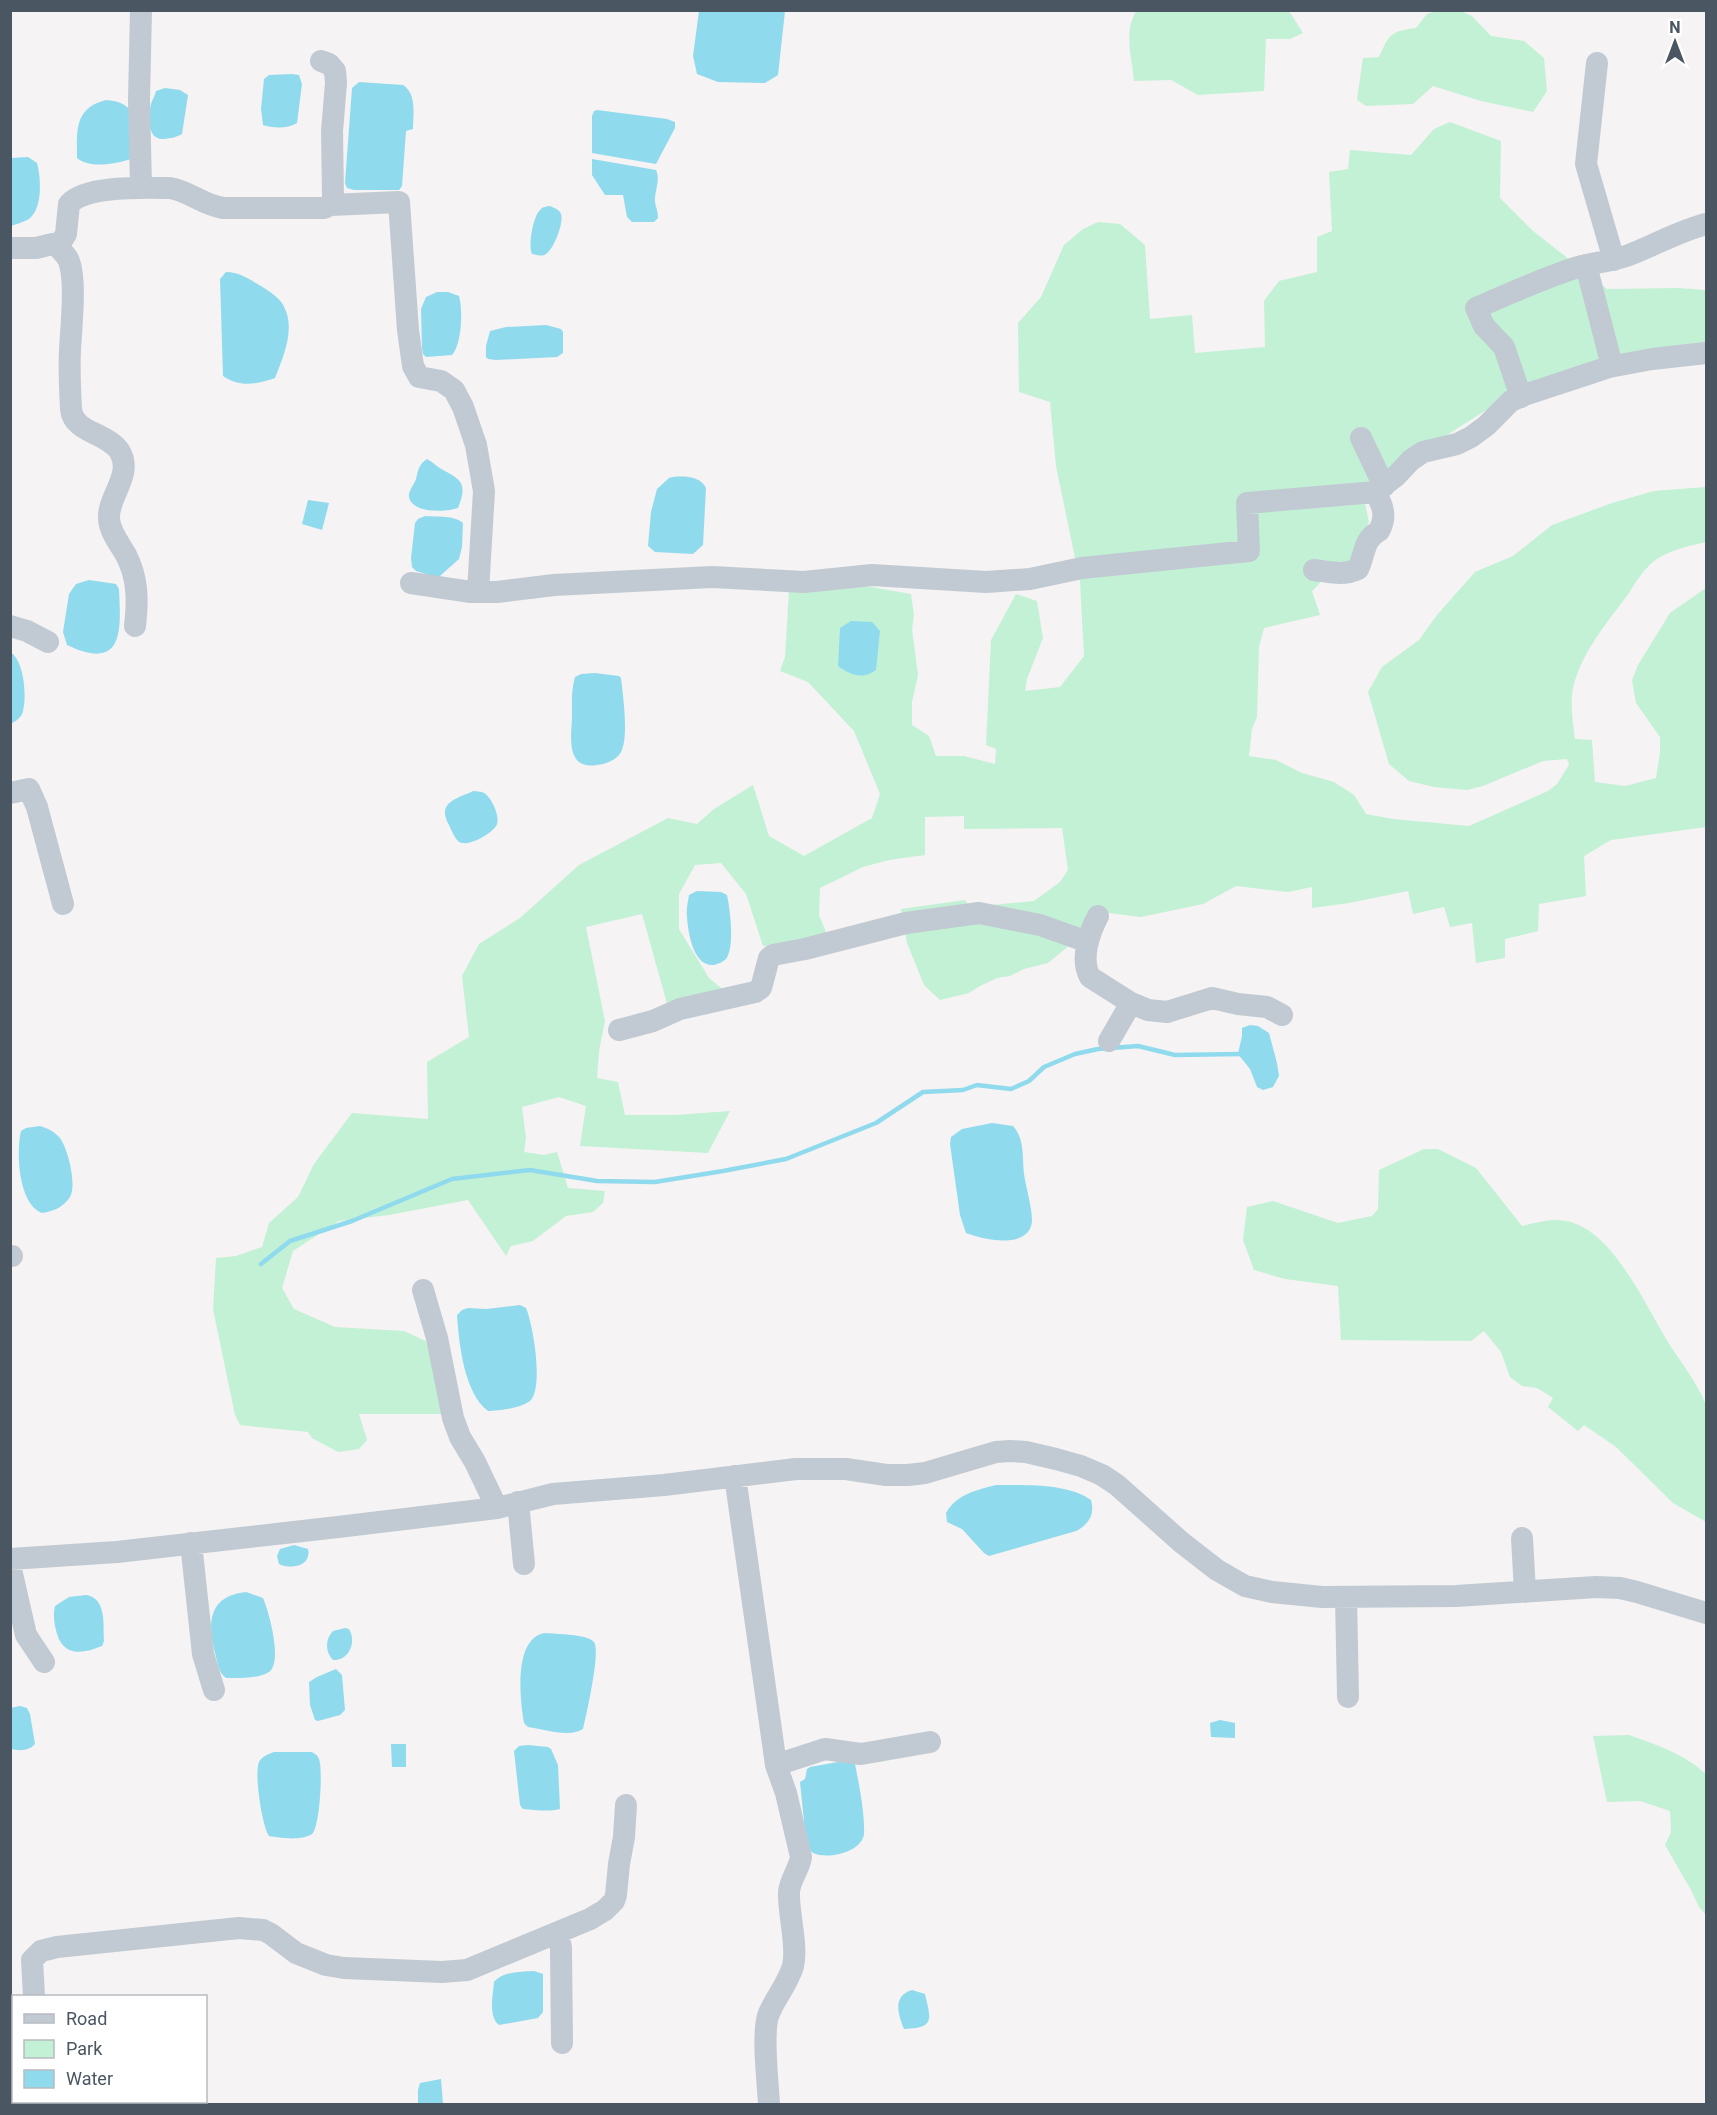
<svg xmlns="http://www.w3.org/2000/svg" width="1717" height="2115" font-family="Roboto,sans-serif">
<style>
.green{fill:#c3f1d5}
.water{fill:#90daee}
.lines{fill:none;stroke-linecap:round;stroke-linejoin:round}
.stream{stroke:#90daee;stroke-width:4.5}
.minor{stroke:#c1cad2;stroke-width:22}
</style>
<rect width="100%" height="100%" fill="#f5f3f3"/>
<path class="green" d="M1137 10 1289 11 1303 33 1290 39H1266L1264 91 1198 95 1171 80 1134 81C1132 57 1123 31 1137 10Z
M1437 11H1460L1472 16 1491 36 1524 41 1544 58 1547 91 1533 112 1481 101 1433 86 1413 104 1366 106 1357 100 1363 58 1379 57C1389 35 1390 31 1416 28L1427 14Z
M1450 122 1501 141 1500 198 1533 231 1607 289 1678 288 1706 290V345L1502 400 1428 447 1365 503 1369 522 1351 561 1327 570 1319 584 1312 591 1320 615 1264 628 1259 647 1257 717 1252 729 1249 756 1276 760 1302 773 1334 782 1354 795 1366 814 1393 819 1469 826 1548 791 1557 784 1569 765 1567 759 1543 761 1483 786 1467 790 1434 787 1409 781 1389 764 1368 692 1382 667 1419 640 1437 615 1475 572 1513 556 1552 525 1612 503 1654 491 1706 487V542C1690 546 1668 550 1654 561 1642 571 1635 584 1626 597 1606 624 1583 651 1574 684 1569 702 1573 721 1575 739L1592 740 1595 782 1625 786 1656 778 1660 753V737L1636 703 1632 680 1638 665 1670 613 1706 588V827L1611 840 1584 856 1586 896 1539 904 1538 931 1505 939V958L1476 963 1472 923 1450 927 1444 907 1413 914 1408 891 1349 903 1312 908V887L1288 892 1236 886 1203 904 1141 917 1101 912 1082 935 1048 963 1024 969 1010 976 997 978 980 986 969 993 940 1000 924 985 907 943 901 909 965 900 969 907 1034 901 1060 882 1068 870 1062 828 964 829V816L925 817V855L889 860 863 867 820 888 819 915 828 937 794 946H763L746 894 721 863 695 865 679 894V929L709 978 727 993 668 1007 642 914 586 927 605 1021 599 1051 597 1078 618 1082 625 1115H676L730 1111 708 1153 580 1146 586 1106 559 1097 522 1107 526 1138 524 1152 544 1155 557 1152 568 1188 605 1191 603 1203 593 1212 566 1216 533 1241 511 1246 506 1256 468 1200 389 1215 339 1221 293 1251 282 1288 294 1309 335 1327 404 1331 430 1343 444 1414H359L367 1440 359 1449 338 1452 312 1438 308 1432 240 1425 235 1415 213 1309 216 1258 236 1256 262 1247 269 1223 298 1197 314 1164 352 1113 428 1119 427 1062 469 1037 462 976 479 944 520 918 579 865 668 818 697 824 714 809 753 785 769 836 804 856 872 818 880 794 854 731 808 682 780 671 785 657 789 590 866 586 911 594 914 615 912 629 918 675 912 702V725L929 736 936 756H964L995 764 996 749 986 745 991 640 1016 594 1037 601 1043 638 1027 679 1025 691 1060 687 1084 656 1080 582 1056 466 1050 402 1019 392 1018 323 1041 297 1064 245 1083 229 1098 222 1120 224 1145 245 1150 319 1192 315 1195 353 1265 347 1264 301 1279 281 1317 272V237L1332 231 1329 172 1348 169 1350 150 1411 155 1434 129Z
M1424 1149H1438L1476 1168 1522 1226C1541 1222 1557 1216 1576 1224 1616 1239 1646 1306 1668 1342 1681 1363 1697 1382 1706 1405V1522L1673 1503 1616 1447 1584 1425 1578 1431 1548 1407 1553 1398 1537 1388 1522 1386 1510 1377 1501 1352 1484 1331 1471 1341 1341 1340 1338 1286 1285 1279 1254 1270 1243 1240 1247 1207 1273 1201 1338 1223 1372 1216 1378 1209 1379 1170Z
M1629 1735C1657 1745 1684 1754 1706 1774V1915L1699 1907 1691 1890 1665 1845 1671 1832 1670 1811 1640 1801 1607 1802 1593 1736Z"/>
<path class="water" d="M699 11H785L778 75 765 83 718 82 697 74 693 56Z
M292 74 299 75 302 84 297 123C288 129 272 128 263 125L261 109 264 79 269 75Z
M359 82 403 85C417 94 413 114 413 129L406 131 402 186 399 190H354L347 188 345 183 352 88Z
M165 88 180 90 188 95 182 134C175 138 171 138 164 139 147 140 148 117 151 104 152 100 155 96 156 91Z
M106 100C117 101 125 103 132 112L131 159C116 164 90 169 77 158 77 131 74 108 106 100Z
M597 110 667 119 675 122V128L656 164 592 153V116L594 111Z
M28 157 37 163C41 178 43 208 29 219 24 222 16 224 11 226V158Z
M592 159 656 170C661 181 654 191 655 202 656 208 658 211 658 218L654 222H632L627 217 623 195H605L592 175Z
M550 206C554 208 559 209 561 214 564 223 554 249 546 254 542 257 538 255 532 254 528 245 533 217 540 210 544 206 545 207 550 206Z
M226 272C240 272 250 280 261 286 270 292 281 298 285 309 295 330 283 358 275 378 258 384 240 388 223 376L220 279Z
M437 292H448L459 296C463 310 462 344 452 355L426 357 423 354 422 348 421 309 426 297Z
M546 325 561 329 563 332V353L557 357 496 360 488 359 486 357V346L490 331 506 327Z
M427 459C433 462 437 467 443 470 463 480 467 485 458 508 447 512 412 514 409 497 408 491 414 485 416 479 418 470 419 464 427 459Z
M673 477C685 476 700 476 706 488L703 545 693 554 655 552 648 546 651 512 657 489 669 478Z
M308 500 329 503 322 530 302 524Z
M425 516C437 517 454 515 463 523L462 547 459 559 440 576 436 577 416 571 412 567 411 558 415 523 418 519Z
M89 580 116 584 119 589C121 631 124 672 67 645L63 632 69 594 76 584Z
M851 621 872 622 880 631 876 670C863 680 850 675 838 666L840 628Z
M10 652C24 660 27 695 23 711 22 717 16 721 11 724Z
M595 673 619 676 621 678C623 696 629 737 621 752 617 760 606 764 597 765 566 770 571 738 572 718 572 704 571 691 575 677L581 674Z
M473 791C474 791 482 792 482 792 491 795 500 816 497 824 494 833 466 849 458 841 454 837 451 829 449 825 436 802 457 799 473 791Z
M697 891 721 892 727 895C730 909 735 947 726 959 723 962 718 964 714 965 693 967 688 932 687 917 686 909 688 902 689 895Z
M1250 1025 1258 1026 1269 1033 1277 1063 1279 1076 1273 1087 1263 1090 1257 1087 1250 1069 1238 1054 1242 1036V1028Z
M992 1123 1013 1126C1025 1139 1022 1157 1024 1174 1026 1187 1032 1208 1032 1220 1031 1250 984 1240 966 1233L960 1215 950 1144 951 1137 962 1129Z
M40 1126C47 1128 55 1132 60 1138 68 1149 77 1185 70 1197 63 1208 53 1211 42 1213 18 1204 16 1151 21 1131L26 1128Z
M520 1305 526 1308C533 1324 544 1388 530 1401 521 1408 499 1411 488 1411 464 1393 459 1344 457 1315L462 1310 468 1308 486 1309Z
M996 1485C1024 1485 1068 1483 1091 1500 1095 1515 1089 1524 1076 1531L989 1556 984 1553 962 1529 947 1522 946 1513C957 1494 977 1490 996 1485Z
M294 1545 308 1549C312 1566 291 1570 279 1564L277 1556 280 1549Z
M246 1592 263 1598C269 1612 283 1662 269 1672 258 1679 238 1678 226 1678 219 1673 218 1665 216 1657 207 1625 207 1596 246 1592Z
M86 1595C107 1598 103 1625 104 1641L102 1646C80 1655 62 1656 56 1630 54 1622 53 1614 55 1606L69 1597Z
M345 1628 349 1629C357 1642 349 1661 333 1660 325 1652 325 1639 333 1631Z
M545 1633C556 1634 587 1634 594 1642 601 1651 586 1716 583 1729 569 1738 544 1729 528 1727L524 1723C520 1700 513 1638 545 1633Z
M336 1669 342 1675 345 1710 340 1715 318 1721 315 1720 310 1705 309 1682 317 1677Z
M20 1706 27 1708 30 1714 35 1744C29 1751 19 1751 11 1749L10 1708Z
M1220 1720 1235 1723V1738L1211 1737 1210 1723Z
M391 1744H406V1767H392Z
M528 1745 548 1747 551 1749 558 1765 560 1809C548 1812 535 1810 523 1809L520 1805 514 1751 519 1746Z
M274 1752H312C316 1755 317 1754 319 1759 323 1769 320 1827 312 1834 302 1841 280 1838 269 1836 262 1826 254 1773 259 1762 262 1756 269 1754 274 1752Z
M838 1762H850L855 1764C859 1784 865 1814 864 1834 862 1852 828 1860 813 1853 809 1850 808 1846 806 1841L800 1782 805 1779 807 1769 810 1767Z
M534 1971 543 1974V2012L538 2018 499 2025C488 2017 493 1994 494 1982 503 1971 520 1972 534 1971Z
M912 1990 925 1994C931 2020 935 2028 904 2029 898 2014 892 1996 912 1990Z
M441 2079 443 2104H418V2090L420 2083Z"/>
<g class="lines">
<path class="stream" d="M261 1264 290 1241 352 1221 452 1179 530 1170 597 1181 655 1182 723 1171 786 1159 876 1123 923 1092 963 1090 977 1085 1011 1089 1029 1081 1044 1067 1075 1054 1098 1049 1138 1046 1175 1055 1241 1054"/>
<path class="minor" d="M141 10 139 100 141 188
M1597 63 1586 164 1614 260
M331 205 399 202 408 330 413 366 419 377 441 381 454 390 463 407 476 445 484 491 478 592
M56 245C60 249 65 254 68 259 77 278 71 328 70 350 69 369 70 390 71 409 73 433 109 433 120 452 133 475 108 496 109 518 109 531 120 544 126 555 138 578 138 600 135 626
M10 248H36L61 242 66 234 69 204C86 185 145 188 170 188 189 191 203 205 223 208H324L331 205 333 197 332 131 336 83 335 71 329 64 321 61
M1586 265 1612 366
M1521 397 1504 347 1484 326 1476 308C1508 294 1541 279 1575 268 1593 262 1611 262 1629 255 1655 245 1679 231 1706 224
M1361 438 1384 486
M1314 570C1330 572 1343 576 1358 569 1365 555 1363 539 1379 531 1387 517 1383 505 1375 492
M411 583 471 592H497L554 585 712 577 804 582 872 575 986 582 1030 579 1082 568 1249 551 1247 503 1375 492 1396 476 1411 460 1423 452 1457 444 1471 437 1486 426 1511 401 1524 395 1609 367 1652 359 1706 353
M10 626 27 631 48 642
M10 793 29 789 37 807 63 904
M1098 916C1089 933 1080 959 1090 977L1131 1003 1148 1010 1167 1012 1212 998 1238 1004 1267 1007 1282 1015
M619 1030 653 1021 680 1009 755 992 761 988 769 958 773 955 805 949 906 923 979 913 1040 925 1088 942
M1109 1041 1131 1003
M10 1256H12
M423 1290 437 1338 453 1418 460 1437 475 1462 497 1508
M735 1476 776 1765 786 1793 801 1857C799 1870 790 1879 789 1892 788 1913 798 1946 793 1966 788 1984 774 1999 768 2016 762 2036 768 2083 769 2104
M518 1502 524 1564
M1522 1538 1525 1592
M191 1543 203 1654 214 1690
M10 1559 117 1552 338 1527 497 1508 553 1494 664 1485 796 1469H846L886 1475H908L925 1473 996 1452 1010 1451 1026 1452 1056 1459 1081 1466 1102 1475 1117 1485 1181 1542 1217 1570 1245 1586 1272 1592 1322 1597 1456 1596 1596 1587 1620 1588 1637 1592 1706 1613
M10 1565 26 1635 44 1662
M1346 1597 1348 1697
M776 1765 825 1749 861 1754 930 1742
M558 1933 561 1948 562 2043
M34 1996 32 1960 41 1951 57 1947 239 1928 263 1930 271 1934 296 1953 326 1965 344 1968 442 1972 467 1970 590 1919 605 1910 614 1901 616 1895 619 1864 624 1837 626 1805
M10 2031 14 2030"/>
</g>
<rect width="1717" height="2115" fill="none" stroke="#4a5661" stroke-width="24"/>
<rect x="12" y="1995" width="195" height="108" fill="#ffffff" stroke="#b7bbc0" stroke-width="1.5"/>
<rect x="24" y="2014" width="30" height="9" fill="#c1cad2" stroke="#b7bbc0" stroke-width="1.5"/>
<text x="66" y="2025" font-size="18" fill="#4a5661">Road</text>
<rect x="24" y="2040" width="30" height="18" fill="#c3f1d5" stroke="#b7bbc0" stroke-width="1.5"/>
<text x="66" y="2055" font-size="18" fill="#4a5661">Park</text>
<rect x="24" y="2070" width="30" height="18" fill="#90daee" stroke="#b7bbc0" stroke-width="1.5"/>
<text x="66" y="2085" font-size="18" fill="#4a5661">Water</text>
<g transform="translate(1675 42)" stroke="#ffffff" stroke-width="4.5" paint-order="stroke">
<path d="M0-4.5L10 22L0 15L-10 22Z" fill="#4a5661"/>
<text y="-9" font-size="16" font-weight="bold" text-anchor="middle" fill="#4a5661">N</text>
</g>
</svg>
